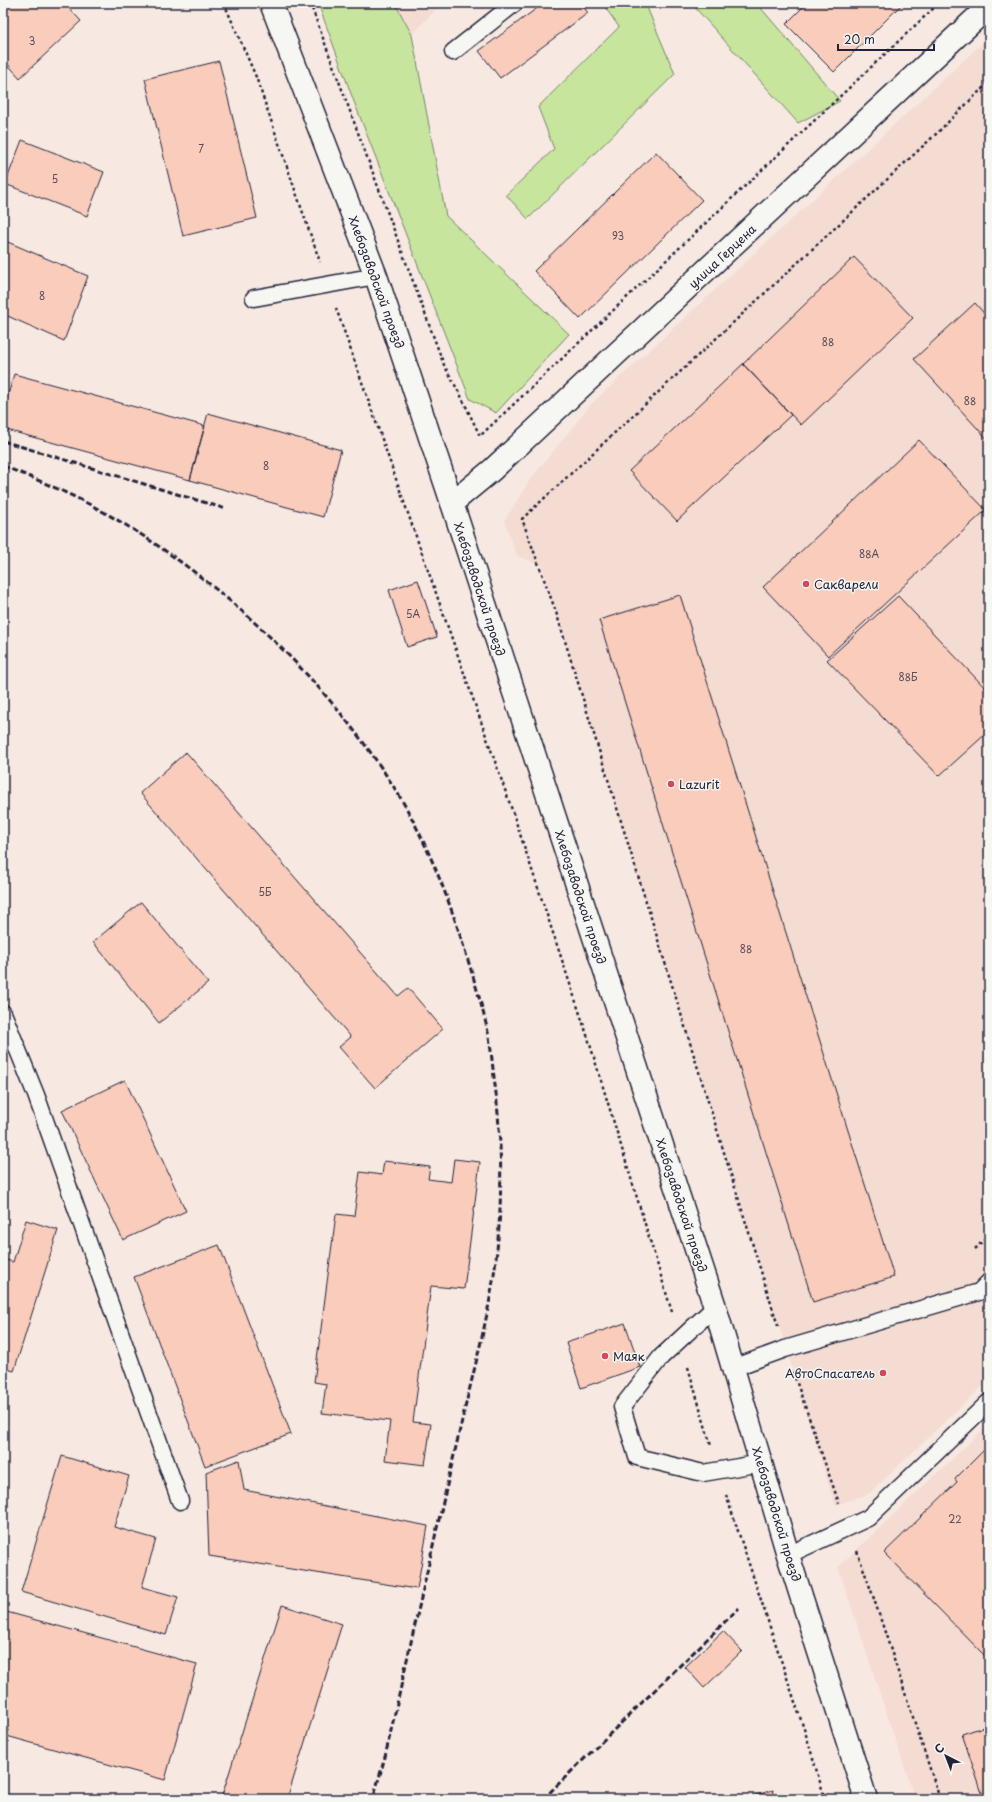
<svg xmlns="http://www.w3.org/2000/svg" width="992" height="1802" font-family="'Playpen Sans',sans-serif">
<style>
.built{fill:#f4dcd3}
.green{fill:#c7e59d;stroke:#74846c}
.building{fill:#f9ccbb;stroke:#22223b}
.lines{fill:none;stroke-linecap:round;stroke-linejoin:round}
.service-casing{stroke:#22223b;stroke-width:19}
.minor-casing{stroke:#22223b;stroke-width:25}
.tertiary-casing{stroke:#22223b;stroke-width:25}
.path{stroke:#22223b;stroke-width:2.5;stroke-dasharray:3 3;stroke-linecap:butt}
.service{stroke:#f6f6f2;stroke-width:16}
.minor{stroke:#f6f6f2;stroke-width:22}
.tertiary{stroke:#f6f6f2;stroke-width:22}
.rail{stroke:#22223b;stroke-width:3;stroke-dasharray:6 3;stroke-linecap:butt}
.poi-dot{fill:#d1495b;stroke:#f6f6f2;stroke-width:1.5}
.labels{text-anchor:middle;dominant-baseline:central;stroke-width:3;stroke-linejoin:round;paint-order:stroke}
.number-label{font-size:10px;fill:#584c5b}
.street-label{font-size:12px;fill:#22223b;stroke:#f6f6f2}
.poi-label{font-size:12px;fill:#22223b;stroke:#f6f6f2;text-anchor:start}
</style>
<rect width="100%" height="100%" fill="#f7e9e2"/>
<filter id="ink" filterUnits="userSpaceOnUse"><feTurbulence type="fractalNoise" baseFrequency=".025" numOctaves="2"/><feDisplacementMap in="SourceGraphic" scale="8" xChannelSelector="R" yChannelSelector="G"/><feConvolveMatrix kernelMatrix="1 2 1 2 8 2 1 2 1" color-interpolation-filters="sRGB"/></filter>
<g filter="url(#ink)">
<path class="built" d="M395 3H442L412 35Z
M989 37V1380L869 1494 835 1505 542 566 517 556 504 521 529 481 592 403Z
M989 1424V1799H915L838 1567Z"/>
<path class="green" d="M318 3H395L412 35 446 216 569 334 496 413 470 399 353 99Z
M602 3H647L646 5 675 74 528 219 506 195 554 149 538 107 619 27Z
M691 3H763L760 7 840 101 798 123Z"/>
<path class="building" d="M3 3H66L65 4 81 21 20 78 3 59Z
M544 3H581L588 13 500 78 479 51Z
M807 3H903L834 72 786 24Z
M219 61 257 218 183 236 145 79Z
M22 140 104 172 87 216 5 184Z
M656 152 702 200 580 319 534 271Z
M3 240 88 276 64 341 3 314Z
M854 257 913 318 801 425 743 364Z
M975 303 989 319V441L914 359Z
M743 364 791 415 677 521 629 471Z
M14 374 205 426 190 480 3 429V413Z
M208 413 341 450 323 517 190 480Z
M919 440 986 510 828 656 763 587Z
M418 580 437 637 407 647 389 590Z
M680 595 894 1277 813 1302 599 620Z
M898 596 989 692V731L939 776 827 660Z
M186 752 398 996 408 988 443 1029 375 1088 339 1047 351 1037 140 793Z
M141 902 208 983 159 1023 93 942Z
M125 1080 186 1211 123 1240 62 1110Z
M454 1159 480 1162 464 1289 431 1286 413 1422 431 1424 425 1465 385 1460 390 1421 322 1413 326 1384 314 1382 336 1214 354 1216 360 1172 382 1175 384 1161 430 1167 428 1179 451 1182Z
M26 1220 58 1230 14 1371 3 1368V1259L13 1262Z
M219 1245 291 1434 205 1466 134 1277Z
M625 1323 640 1367 581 1388 566 1343Z
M988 1446 989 1655 987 1658 884 1553 957 1482 955 1479Z
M62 1456 129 1476 114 1527 156 1539 142 1587 178 1597 166 1635 21 1592Z
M239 1460 244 1490 428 1526 417 1589 209 1556 206 1472Z
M282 1605 342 1624 287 1799H221Z
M3 1611 197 1664 165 1780 3 1735Z
M723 1631 742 1651 704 1688 685 1667Z
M989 1725V1799H984L962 1734Z
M773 1790 776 1799H743Z
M3 1793 23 1799H3Z"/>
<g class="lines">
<defs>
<path id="service" d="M453 52 515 3
M254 298 376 276
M3 1013 36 1095 180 1501
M715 1307 661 1357 622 1407 637 1457 703 1473 762 1463
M733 1368 785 1349 979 1292 989 1282
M788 1555 868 1518 989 1402"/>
<path id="minor" d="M452 503 492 470 989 6"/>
<path id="tertiary" d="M271 3 376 276 452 503 715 1307 788 1555 866 1799"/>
</defs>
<use href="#service" class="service-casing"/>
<use href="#minor" class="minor-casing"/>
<use href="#tertiary" class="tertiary-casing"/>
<path class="path" d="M224 3 256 77 320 262
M310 3 444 365 461 396 480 436 939 3
M336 308 511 807 588 1038 672 1312
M975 1249 989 1235
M778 1326 556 612 522 519 936 134 989 82
M688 1367 711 1446
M793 1372 839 1503
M726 1495 807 1738 825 1799
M857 1551 872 1593 940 1799"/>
<use href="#service" class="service"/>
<use href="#minor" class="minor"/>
<use href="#tertiary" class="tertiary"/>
<path class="rail" d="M3 441 226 509
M3 466C36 479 69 493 100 510 217 575 331 683 400 797 424 838 443 884 458 929 469 963 480 997 488 1032 491 1046 492 1062 494 1077 502 1138 503 1198 496 1259 489 1319 471 1379 458 1438 433 1544 409 1651 385 1757L373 1799
M543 1799 739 1608"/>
</g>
</g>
<g class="poi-dot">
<circle cx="806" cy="584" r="4"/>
<circle cx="671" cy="784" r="4"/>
<circle cx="605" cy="1356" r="4"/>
<circle cx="883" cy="1373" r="4"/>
</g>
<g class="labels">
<g class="number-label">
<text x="32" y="40">3</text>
<text x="201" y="148">7</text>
<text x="55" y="178">5</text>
<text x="618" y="235">93</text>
<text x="42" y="295">8</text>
<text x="828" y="341">88</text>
<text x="970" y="400">88</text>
<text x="266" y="465">8</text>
<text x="869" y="553">88А</text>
<text x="413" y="613">5А</text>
<text x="908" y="676">88Б</text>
<text x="265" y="891">5Б</text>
<text x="746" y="948">88</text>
<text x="955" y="1518">22</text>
</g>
<g class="street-label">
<text transform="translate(722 256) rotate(-43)">улица Герцена</text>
<text transform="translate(377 282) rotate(70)">Хлебозаводской проезд</text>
<text transform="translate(480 589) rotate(72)">Хлебозаводской проезд</text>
<text transform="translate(581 897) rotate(72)">Хлебозаводской проезд</text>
<text transform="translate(682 1205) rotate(72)">Хлебозаводской проезд</text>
<text transform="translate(777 1514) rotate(73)">Хлебозаводской проезд</text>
</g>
<g class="poi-label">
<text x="814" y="584">Сакварели</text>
<text x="679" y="784">Lazurit</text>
<text x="613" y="1356">Маяк</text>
<text x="875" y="1373" text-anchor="end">АвтоСпасатель</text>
</g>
</g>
<rect width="992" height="1802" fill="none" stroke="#f6f6f2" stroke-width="16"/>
<rect x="8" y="8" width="976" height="1786" fill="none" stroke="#22223b" stroke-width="1.5" filter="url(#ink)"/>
<g transform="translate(946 1756) rotate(318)" stroke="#f6f6f2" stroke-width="3" paint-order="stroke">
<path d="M0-3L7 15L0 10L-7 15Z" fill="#22223b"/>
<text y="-6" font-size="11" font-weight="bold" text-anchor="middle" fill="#22223b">С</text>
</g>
<path d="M838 44v6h96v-6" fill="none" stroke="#22223b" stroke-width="2"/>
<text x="844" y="44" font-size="12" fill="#22223b" stroke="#f6f6f2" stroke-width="3" paint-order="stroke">20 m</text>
</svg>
